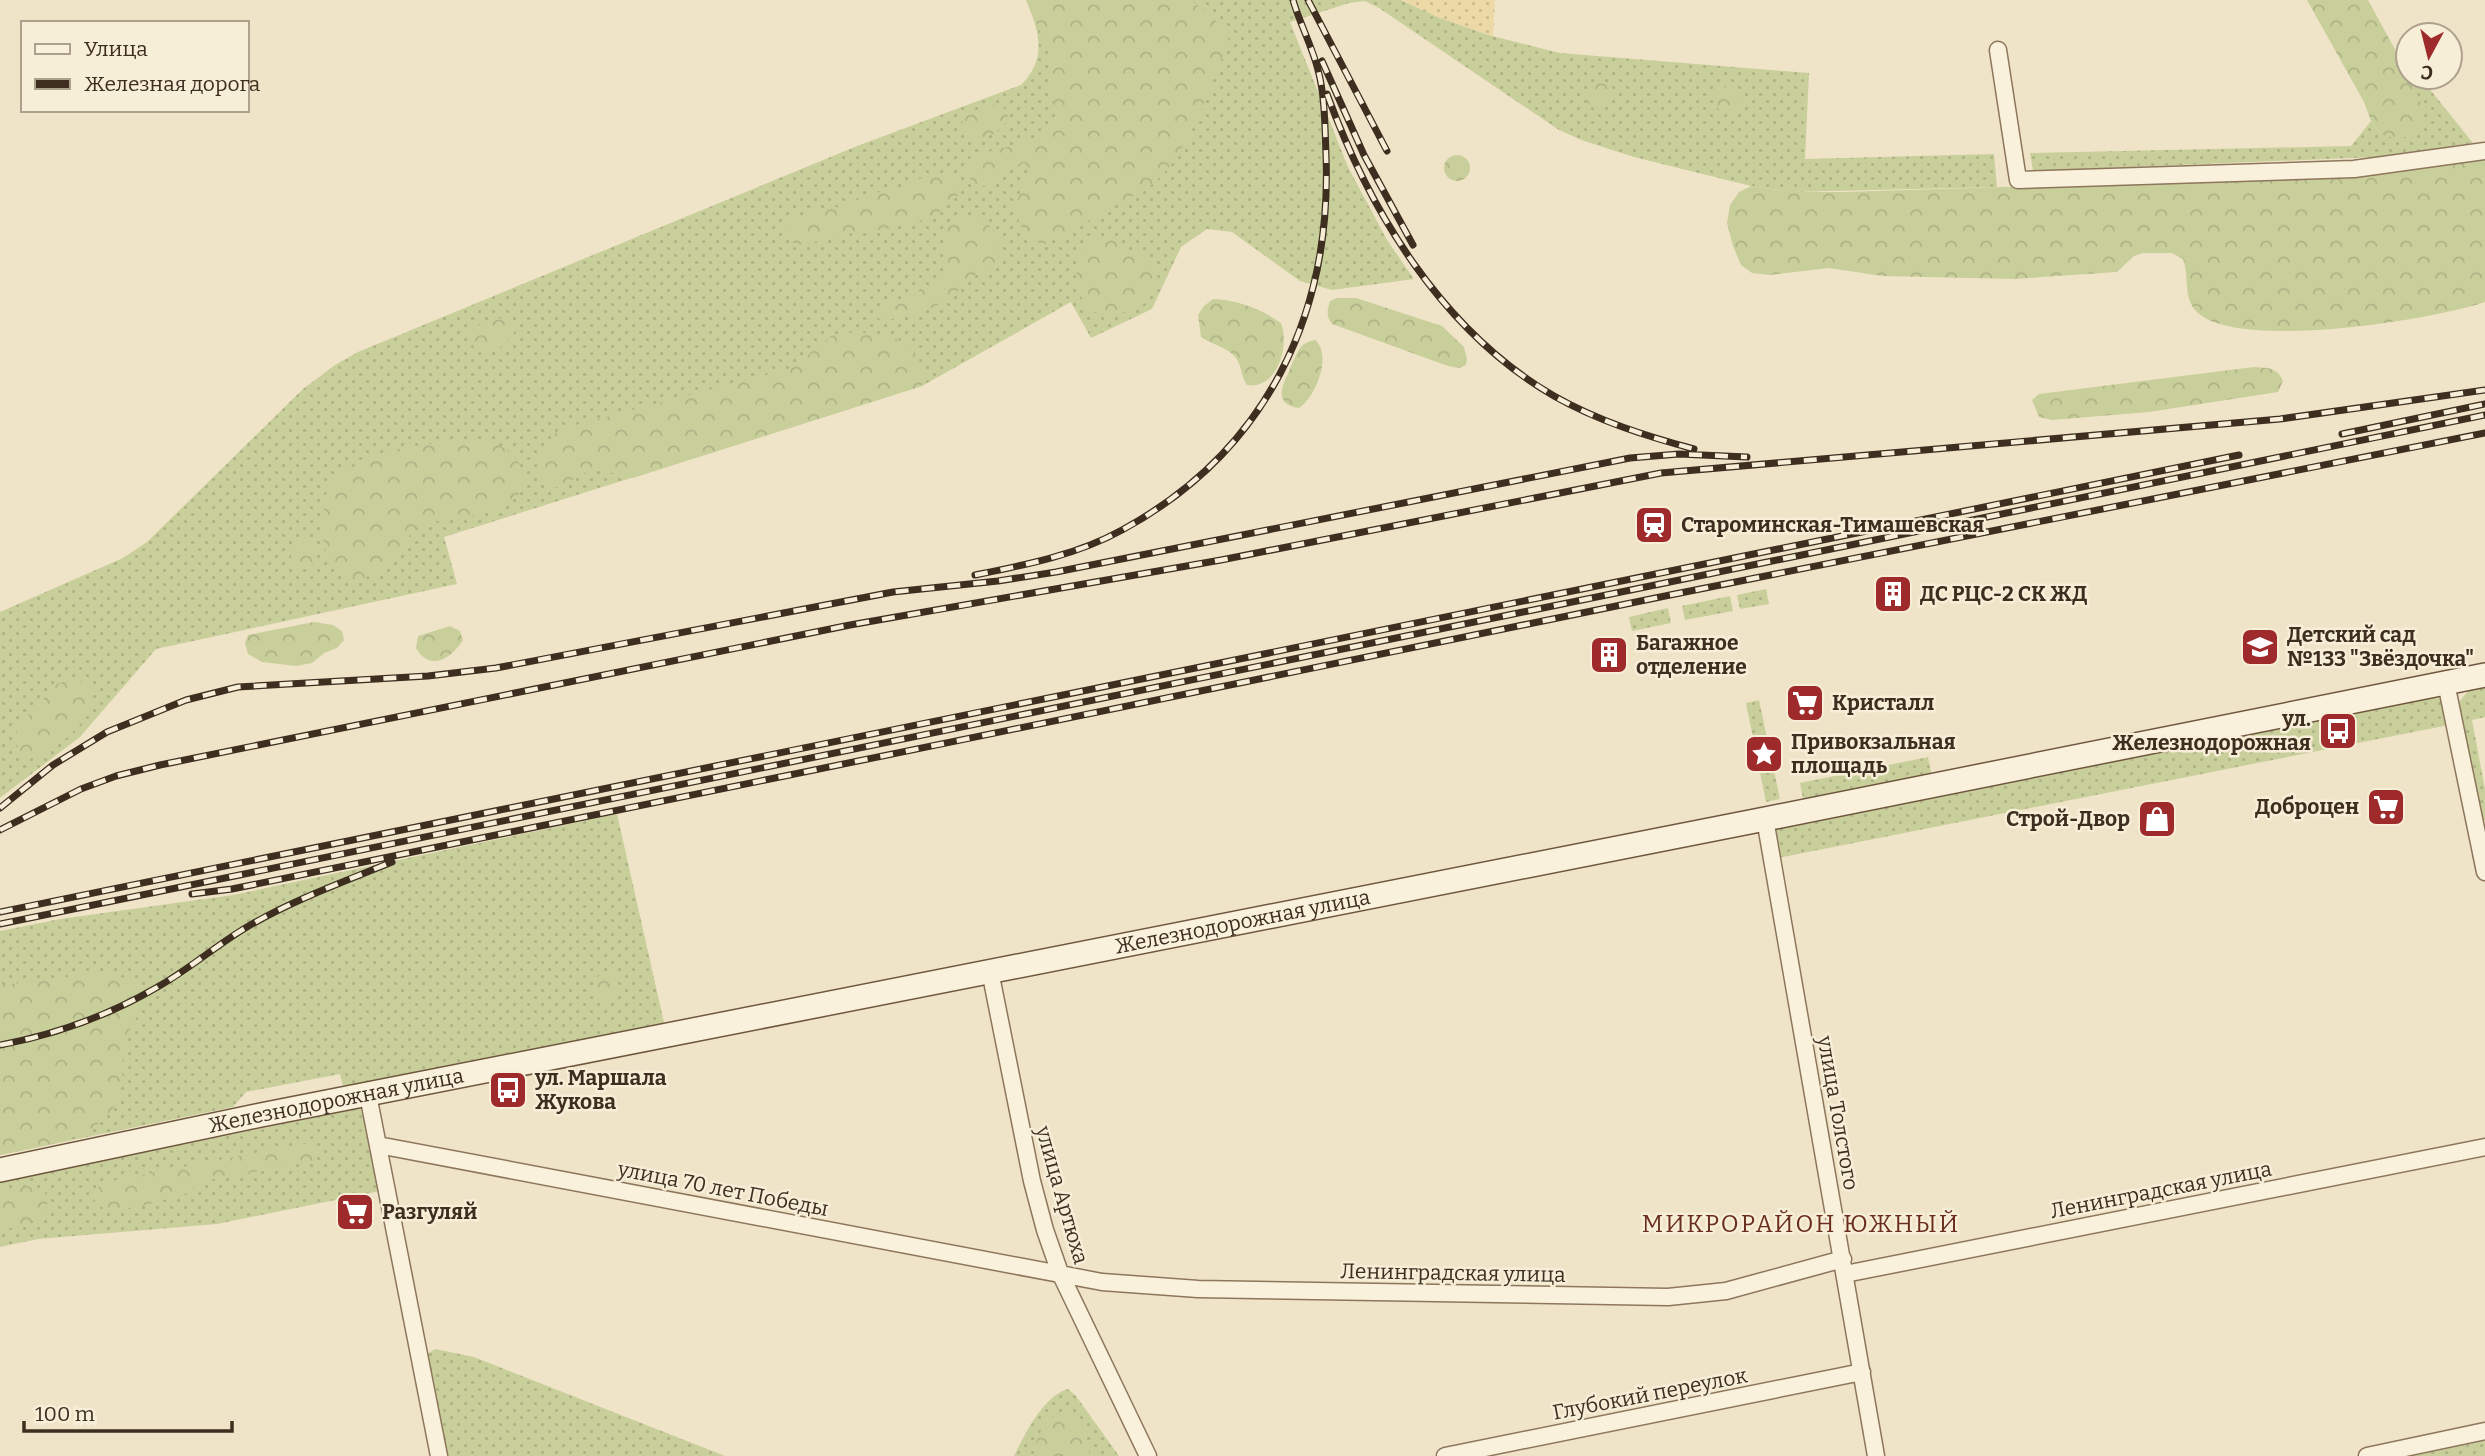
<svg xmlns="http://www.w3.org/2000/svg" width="2485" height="1456" font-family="Bitter,serif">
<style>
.grass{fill:url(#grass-dots)}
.forest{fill:url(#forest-crowns)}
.sand{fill:url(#sand-dots)}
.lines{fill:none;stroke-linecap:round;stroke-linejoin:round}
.minor-casing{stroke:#8d765c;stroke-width:19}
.secondary-casing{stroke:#6f573f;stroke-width:26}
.minor{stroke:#faf1dc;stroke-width:16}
.secondary{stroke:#faf1dc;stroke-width:23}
.rail-casing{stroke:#3d2e20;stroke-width:7}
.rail{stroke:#f7eed8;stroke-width:4.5;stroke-dasharray:13;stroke-linecap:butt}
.labels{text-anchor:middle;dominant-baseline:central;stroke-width:5;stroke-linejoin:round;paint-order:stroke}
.poi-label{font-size:21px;font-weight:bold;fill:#3d2e20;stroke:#f7eed8;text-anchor:start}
.street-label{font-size:21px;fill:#3d2e20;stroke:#f7eed8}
.quarter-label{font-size:24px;letter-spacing:2px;fill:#6b2e1e;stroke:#f7eed8}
</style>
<defs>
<pattern id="grass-dots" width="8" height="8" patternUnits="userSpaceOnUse" patternTransform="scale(1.75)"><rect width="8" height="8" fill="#c9cf9b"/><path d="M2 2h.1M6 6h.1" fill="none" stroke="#aeb285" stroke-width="1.8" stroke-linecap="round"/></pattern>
<pattern id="forest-crowns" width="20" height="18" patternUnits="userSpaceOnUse" patternTransform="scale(1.75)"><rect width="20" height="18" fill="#c9cf9b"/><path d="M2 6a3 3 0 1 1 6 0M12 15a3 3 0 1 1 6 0" fill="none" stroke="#aeb285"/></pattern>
<pattern id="sand-dots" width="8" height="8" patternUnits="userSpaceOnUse" patternTransform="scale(1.75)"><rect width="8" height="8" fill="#ecd9a5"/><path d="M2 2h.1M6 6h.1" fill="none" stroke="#cbbb8e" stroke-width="1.8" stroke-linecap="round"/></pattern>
</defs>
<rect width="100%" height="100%" fill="#f0e4c8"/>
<path class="grass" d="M1026 0H1401L1440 18 1492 36 1560 53 1809 73 1805 159 1994 154 1997 187 1792 192 1751 186 1634 157 1584 141 1559 130 1379 8 1365 1 1349 3 1290 22 1348 167 1387 240 1414 279 1332 290 1300 281 1232 232 1207 229 1181 247 1152 309 1091 338 1071 302 922 386 444 537 457 584 156 649 80 737 0 798V612L123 558 147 542 303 389 335 365 358 352 857 146 1021 85C1048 58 1039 31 1026 0Z
M2410 77H2420L2473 143 2377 157 2033 171 2030 153 2351 146 2371 121 2382 135 2414 84Z
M1766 589 1769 604 1740 609 1737 595Z
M1730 596 1733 611 1685 620 1682 606Z
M1668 608 1671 623 1632 631 1629 617Z
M2485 687V717L2472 720 2485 789V820H2481L2458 703 2469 690Z
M2435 697 2442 700 2449 725 1778 858 1771 829Z
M1759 700 1780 799 1766 802 1746 703Z
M1928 757 1932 777 1804 804 1800 783Z
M617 814 665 1027 344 1090 340 1074 246 1092 233 1107 0 1155V931L60 919 233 895Z
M361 1108 380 1191 217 1224 38 1239 0 1247V1182Z
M435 1349 474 1357 725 1456H445L427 1363V1354Z
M1068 1389 1076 1396 1119 1456H1014C1025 1434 1043 1396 1068 1389Z
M2485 1438V1456H2403Z"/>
<path class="forest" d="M1026 0H1190L1211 15 1229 37 1227 46C1207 92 1190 155 1150 186L1047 244C1026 242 1012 219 1018 199 1021 188 1029 180 1030 168L1024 163C1006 168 996 187 977 187L971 181 965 168 971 157C991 150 1033 143 1047 132 1062 121 1051 101 1050 86 1050 79 1052 72 1051 65 1048 43 1034 20 1026 0Z
M2307 0H2368L2414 84 2422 109 2420 124 2412 135 2398 139 2382 135 2371 121 2364 102Z
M1586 96a13 13 0 1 1 26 0a13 13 0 1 1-26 0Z
M1715 100a13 13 0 1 1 26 0a13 13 0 1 1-26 0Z
M995 104 1005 109 1009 118C994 142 956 152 963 115Z
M1444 168a13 13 0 1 1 26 0a13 13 0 1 1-26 0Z
M2485 158V302C2432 320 2240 351 2198 313 2182 298 2190 278 2183 259L2172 253H2143L2134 256 2117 272 2014 279 1882 276 1829 268 1770 275 1752 273 1741 265 1733 246 1727 223 1730 205 1739 192 1751 186 1792 192H1843L2347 176 2379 174Z
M942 173 950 175 956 180 958 195C930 231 875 228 835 236 822 238 804 249 792 242 786 240 786 233 786 228L792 219 807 213 822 208 840 207 871 194 907 186 927 175Z
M960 219C965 219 971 218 976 219 997 224 1008 249 993 265 987 271 976 273 970 278 965 282 963 287 959 290 940 308 904 321 879 319L876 315 877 308C892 302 933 290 942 277 956 256 927 237 960 219Z
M1100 238C1122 240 1115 244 1130 252 1137 255 1145 254 1152 259 1166 270 1151 294 1144 305 1130 310 1116 317 1100 314 1074 307 1068 258 1090 243 1093 240 1097 240 1100 238Z
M1337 298H1356L1442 326 1464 347 1467 359 1466 365 1459 368 1448 366 1332 324C1326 316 1327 311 1330 301Z
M1213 299C1238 300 1261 309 1281 323 1290 346 1277 390 1247 385 1241 377 1242 366 1236 358 1228 347 1212 345 1201 337L1198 315 1204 306Z
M502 318 512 323 515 331C503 351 482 363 468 339L470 328Z
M841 333C869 332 904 331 919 360 924 370 926 375 922 386L633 478C620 476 606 469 593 471 575 473 570 487 551 488 529 472 543 443 560 429L792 368 831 336Z
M1315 340C1333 355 1315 398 1299 408 1273 404 1282 386 1290 369 1293 362 1296 354 1300 348 1304 343 1309 341 1315 340Z
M2254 367C2268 368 2277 367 2283 381L2278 392 2149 412 2052 420 2039 417 2032 400 2039 394Z
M465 441C473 442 483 441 492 443 511 448 532 470 521 491 511 509 468 517 449 520 441 522 430 520 423 524 409 531 405 545 396 556 381 574 356 588 336 570 325 561 322 539 323 525 324 512 323 496 331 484 333 480 339 476 343 474 377 447 423 444 465 441Z
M291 554a13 13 0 1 1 26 0a13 13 0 1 1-26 0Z
M314 622 333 625 342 631 344 640 337 648 324 653 312 663 296 666 262 662 248 654 245 643 248 635Z
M450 626 460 631 463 640C451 659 430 672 416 648L418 636Z
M71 679C127 688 60 754 33 756 30 756 24 754 22 754L16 744 17 728 57 684Z
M611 972 618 978 614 996 610 1001C597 1002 595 992 594 980L602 973Z
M83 973C108 973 133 973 146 998 141 1015 126 1029 124 1047 121 1065 125 1083 118 1100 101 1140 36 1147 0 1155V985L59 979Z
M302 1144H314L318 1148V1156L315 1161 198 1182 188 1193 150 1204 123 1209 112 1210 101 1207 94 1200V1191L105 1182Z
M28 1186 44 1190C59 1220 21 1224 0 1231V1190Z
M1067 1410C1081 1421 1090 1438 1089 1456H1044L1036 1444C1041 1427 1049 1415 1067 1410Z"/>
<path class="sand" d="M1402 0H1495L1493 36 1440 18Z"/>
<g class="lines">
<defs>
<path id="minor" d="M1998 50 2018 180 2354 169 2485 151
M2446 683 2485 872
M1765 819 1876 1456
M990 971 1032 1181 1045 1230 1060 1273 1148 1456
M368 1095 439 1456
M378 1145 1102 1282 1198 1289 1668 1297 1726 1291 1843 1259
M1845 1274 2485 1147
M1445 1456 1862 1372
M2367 1456 2485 1431"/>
<g id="secondary">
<path id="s1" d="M0 1170 261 1115 1765 819 2485 675"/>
</g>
</defs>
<use href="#minor" class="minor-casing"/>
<use href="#secondary" class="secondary-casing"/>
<use href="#minor" class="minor"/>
<use href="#secondary" class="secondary"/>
<defs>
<path id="rail" d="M1308 0 1387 151
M1322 61 1364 155 1413 245
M1327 94C1370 212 1442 331 1554 396 1598 421 1646 436 1694 449
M2342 434 2485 404
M975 575C1025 565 1077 555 1122 530 1266 452 1332 315 1326 155 1325 129 1325 95 1318 70 1312 46 1300 24 1293 0
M0 808 53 765 107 732 186 700 238 687 428 676 496 668 893 592 998 581 1056 572 1630 458 1679 454 1747 457
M0 830 81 789 116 776 160 765 850 625 1221 560 1661 473 2280 419 2485 390
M192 894 232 889 1670 595 2485 433
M0 912 2239 455
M0 924 2485 415
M0 1045C53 1035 107 1016 154 989 187 971 215 946 247 927 293 900 343 882 392 862"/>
</defs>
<use href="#rail" class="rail-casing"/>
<use href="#rail" class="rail"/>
</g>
<defs>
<symbol id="station-square" viewBox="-11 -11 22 22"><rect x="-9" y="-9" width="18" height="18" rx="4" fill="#9e2a2b" stroke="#f7eed8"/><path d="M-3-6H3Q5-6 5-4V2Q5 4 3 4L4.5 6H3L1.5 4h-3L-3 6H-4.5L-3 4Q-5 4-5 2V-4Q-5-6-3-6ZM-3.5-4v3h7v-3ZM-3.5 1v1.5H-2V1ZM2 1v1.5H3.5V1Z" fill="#fff"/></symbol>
<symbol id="building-square" viewBox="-11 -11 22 22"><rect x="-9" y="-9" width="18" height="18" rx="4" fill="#9e2a2b" stroke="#f7eed8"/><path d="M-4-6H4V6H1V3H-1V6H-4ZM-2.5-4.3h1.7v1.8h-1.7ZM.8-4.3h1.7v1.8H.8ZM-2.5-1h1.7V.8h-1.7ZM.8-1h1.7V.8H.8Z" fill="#fff"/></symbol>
<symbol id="school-square" viewBox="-11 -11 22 22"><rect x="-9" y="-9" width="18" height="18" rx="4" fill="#9e2a2b" stroke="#f7eed8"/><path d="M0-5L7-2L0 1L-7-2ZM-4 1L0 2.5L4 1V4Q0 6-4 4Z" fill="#fff"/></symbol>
<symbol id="supermarket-square" viewBox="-11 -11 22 22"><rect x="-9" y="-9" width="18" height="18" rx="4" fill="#9e2a2b" stroke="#f7eed8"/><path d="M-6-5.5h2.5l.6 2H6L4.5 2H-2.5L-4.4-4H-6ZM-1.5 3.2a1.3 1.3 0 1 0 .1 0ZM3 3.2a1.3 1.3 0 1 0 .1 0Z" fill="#fff"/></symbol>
<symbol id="bus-square" viewBox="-11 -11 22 22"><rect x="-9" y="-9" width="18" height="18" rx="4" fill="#9e2a2b" stroke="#f7eed8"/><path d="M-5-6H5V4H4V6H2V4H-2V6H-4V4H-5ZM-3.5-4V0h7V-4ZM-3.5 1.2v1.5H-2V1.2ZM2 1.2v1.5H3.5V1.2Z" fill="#fff"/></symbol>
<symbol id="sight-square" viewBox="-11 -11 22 22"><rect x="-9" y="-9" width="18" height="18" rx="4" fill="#9e2a2b" stroke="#f7eed8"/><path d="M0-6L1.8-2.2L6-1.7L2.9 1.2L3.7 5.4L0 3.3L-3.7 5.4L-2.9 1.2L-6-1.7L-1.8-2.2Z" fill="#fff"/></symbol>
<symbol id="shop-square" viewBox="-11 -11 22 22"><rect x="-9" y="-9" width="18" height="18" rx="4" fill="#9e2a2b" stroke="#f7eed8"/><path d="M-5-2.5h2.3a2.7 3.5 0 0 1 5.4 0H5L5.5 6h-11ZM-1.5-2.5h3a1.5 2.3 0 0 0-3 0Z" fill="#fff"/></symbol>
</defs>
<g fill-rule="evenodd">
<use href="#station-square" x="1632" y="503" width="44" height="44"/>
<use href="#building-square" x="1871" y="572" width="44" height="44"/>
<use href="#school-square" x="2238" y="625" width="44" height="44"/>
<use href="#building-square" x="1587" y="633" width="44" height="44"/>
<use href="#supermarket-square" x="1783" y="681" width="44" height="44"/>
<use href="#bus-square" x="2316" y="709" width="44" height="44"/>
<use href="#sight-square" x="1742" y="732" width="44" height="44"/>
<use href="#supermarket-square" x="2364" y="785" width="44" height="44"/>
<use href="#shop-square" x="2135" y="797" width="44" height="44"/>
<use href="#bus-square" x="486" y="1068" width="44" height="44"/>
<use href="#supermarket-square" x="333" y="1190" width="44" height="44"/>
</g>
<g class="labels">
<g class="poi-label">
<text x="1681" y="525">Староминская-Тимашевская</text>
<text x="1920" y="594">ДС РЦС-2 СК ЖД</text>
<text x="2287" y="635">Детский сад<tspan x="2287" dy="24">№133 "Звёздочка"</tspan></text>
<text x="1636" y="643">Багажное<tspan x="1636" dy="24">отделение</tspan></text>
<text x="1832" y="703">Кристалл</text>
<text x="2311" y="719" text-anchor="end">ул.<tspan x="2311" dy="24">Железнодорожная</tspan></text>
<text x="1791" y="742">Привокзальная<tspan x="1791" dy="24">площадь</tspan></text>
<text x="2359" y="807" text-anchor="end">Доброцен</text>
<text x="2130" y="819" text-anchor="end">Строй-Двор</text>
<text x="535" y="1078">ул. Маршала<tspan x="535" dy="24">Жукова</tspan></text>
<text x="382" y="1212">Разгуляй</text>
</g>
<g class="street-label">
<text stroke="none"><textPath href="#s1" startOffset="1267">Железнодорожная улица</textPath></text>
<text stroke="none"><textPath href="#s1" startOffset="343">Железнодорожная улица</textPath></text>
<text transform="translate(1838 1113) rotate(80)">улица Толстого</text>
<text transform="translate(723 1189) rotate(11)">улица 70 лет Победы</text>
<text transform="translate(2161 1190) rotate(-11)">Ленинградская улица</text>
<text transform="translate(1062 1195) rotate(74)">улица Артюха</text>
<text transform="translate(1453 1273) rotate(1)">Ленинградская улица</text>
<text transform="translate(1650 1394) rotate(-11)">Глубокий переулок</text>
</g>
<g class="quarter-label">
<text x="1801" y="1224">МИКРОРАЙОН ЮЖНЫЙ</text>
</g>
</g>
<rect x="21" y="21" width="228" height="91" fill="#f7eed8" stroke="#ada18e" stroke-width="2"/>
<rect x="35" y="44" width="35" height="10" fill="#faf1dc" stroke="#ada18e" stroke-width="2"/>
<text x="84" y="56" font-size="21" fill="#3d2e20">Улица</text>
<rect x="35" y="79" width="35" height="10" fill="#3d2e20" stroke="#ada18e" stroke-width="2"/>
<text x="84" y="91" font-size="21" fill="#3d2e20">Железная дорога</text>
<g transform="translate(2429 56) rotate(187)"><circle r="33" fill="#f7eed8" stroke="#ada18e" stroke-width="2"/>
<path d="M0-5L12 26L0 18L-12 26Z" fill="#9e2a2b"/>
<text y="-10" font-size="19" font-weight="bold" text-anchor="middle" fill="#3d2e20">С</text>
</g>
<path d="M24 1421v10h208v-10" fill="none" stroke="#3d2e20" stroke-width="3.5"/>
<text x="35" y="1421" font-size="21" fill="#3d2e20" stroke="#f7eed8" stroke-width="5" paint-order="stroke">100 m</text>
</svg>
